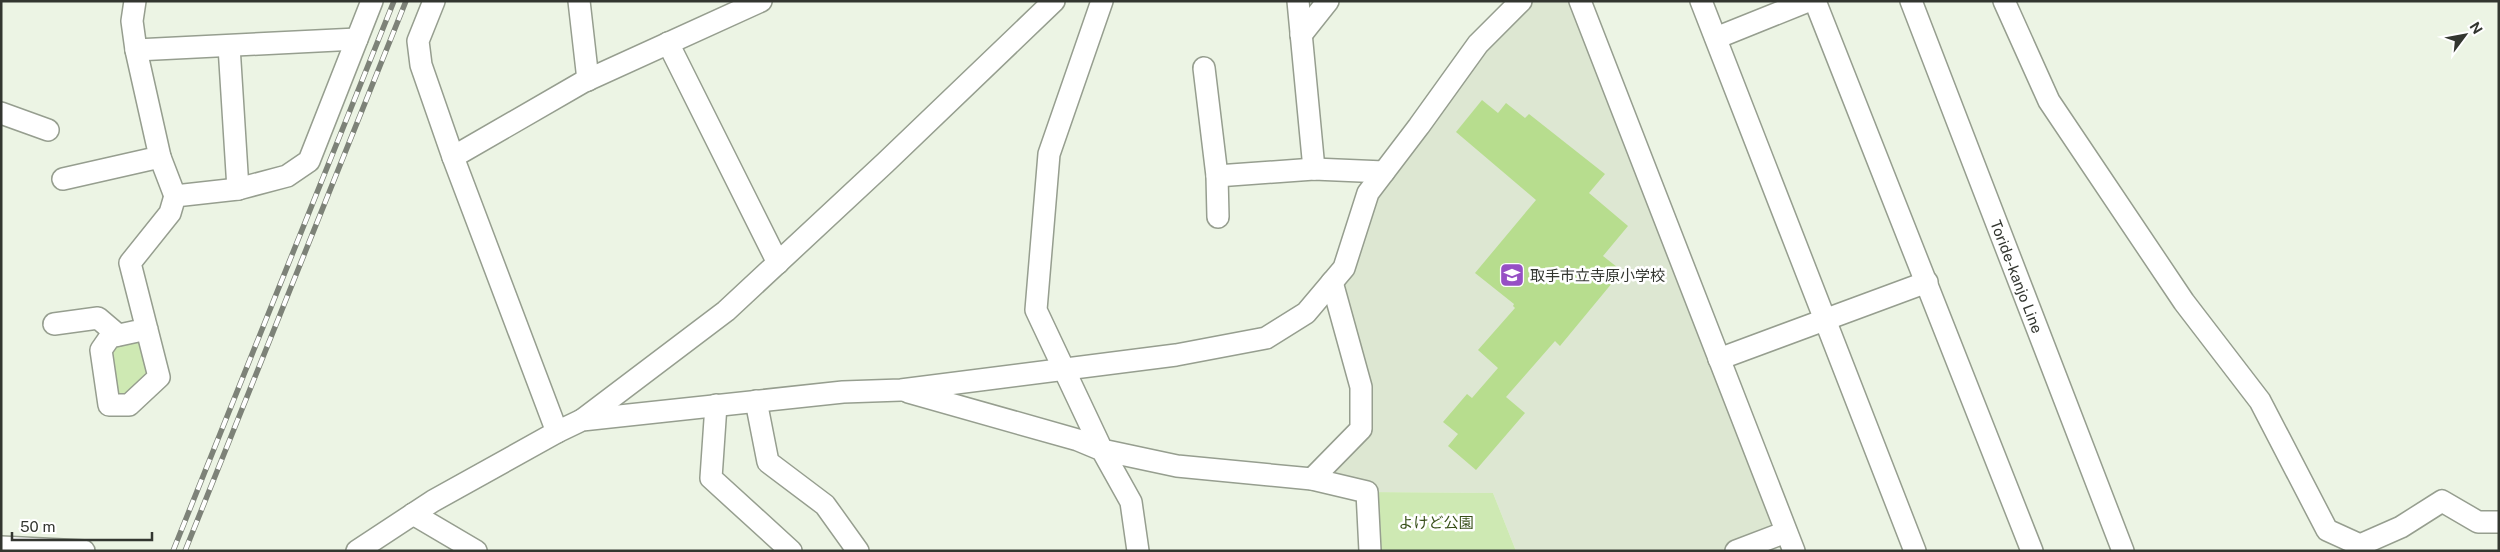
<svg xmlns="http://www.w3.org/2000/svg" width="2500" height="552" font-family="'Public Sans','Noto Sans JP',sans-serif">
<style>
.built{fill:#dde7d2}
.green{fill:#cee9b3}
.building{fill:#b7dd8e}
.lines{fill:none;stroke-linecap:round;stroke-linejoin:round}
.minor-casing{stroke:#969e8f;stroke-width:24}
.minor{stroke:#fff;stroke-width:21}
.rail-casing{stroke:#7d8278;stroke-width:5.5}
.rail{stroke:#fff;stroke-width:4;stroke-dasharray:11;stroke-linecap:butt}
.labels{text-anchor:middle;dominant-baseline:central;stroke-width:5;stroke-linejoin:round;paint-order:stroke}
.poi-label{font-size:15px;fill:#333630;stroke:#fff;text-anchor:start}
.street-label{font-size:15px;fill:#333630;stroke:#fff}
.park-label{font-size:15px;fill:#385019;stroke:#fff}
</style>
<rect width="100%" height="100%" fill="#ecf4e4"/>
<path class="built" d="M1521 1H1580L1786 532 1736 551H1516L1493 493 1367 492 1312 479 1361 429 1332 282 1368 193Z"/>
<path class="green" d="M134 339 143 345 150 374 127 395 117 393 112 350 115 345Z
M1367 492 1493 493 1516 551H1370Z"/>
<path class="building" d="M1482 100 1498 113 1506 103 1525 118 1529 114 1605 174 1589 193 1628 226 1603 256 1622 271 1560 346 1555 341 1506 397 1525 413 1476 470 1448 446 1458 434 1443 422 1467 394 1472 398 1498 368 1478 350 1515 308 1513 306 1514 304 1475 273 1536 200 1456 132Z"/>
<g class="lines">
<defs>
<g id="minor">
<path d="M434 1 418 41 421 65 453 157 557 432"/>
<path d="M579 1 588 80"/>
<path d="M1102 1 1049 154 1036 310 1102 450 1177 466 1312 479 1367 492 1370 551"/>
<path d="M1298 1 1314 169"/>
<path d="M1580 1 1794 551"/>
<path d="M1701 1 1915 551"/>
<path d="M1815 1 2032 551"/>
<path id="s1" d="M1911 1 2123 551"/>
<path d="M2004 1 2049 101 2184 302 2260 401 2327 530 2360 545 2401 527 2442 501 2478 522H2499"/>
<path d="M1301 35 1328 1"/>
<path d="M1716 38 1808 1"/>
<path d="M668 43 778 263"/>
<path d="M229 46 238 189"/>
<path d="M136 50 357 39"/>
<path d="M1204 68 1217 176 1218 217"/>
<path d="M1 113 48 130"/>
<path d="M160 157 175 196"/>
<path d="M453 157 583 82 761 1"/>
<path d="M1217 176 1314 169 1384 172"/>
<path d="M63 179 160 157 136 50 132 21 135 1"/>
<path d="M54 324 98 318 118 335"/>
<path d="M147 329 110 337 101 350 109 405H129L159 377 130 263 170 213 175 196 238 189 287 176 309 161 372 1"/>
<path d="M1719 359 1927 282"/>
<path d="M908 392 1078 440 1102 450 1131 502 1138 551"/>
<path d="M756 401 768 462 825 505 858 551"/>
<path d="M716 405 711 478 791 551"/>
<path d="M582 420 726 311 885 163 1054 1"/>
<path d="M1312 479 1361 429V387L1332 282"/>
<path d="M413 514 476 551"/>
<path d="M1 547 84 551"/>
<path d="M357 551 433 501 557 432 582 420 843 392 901 390 1176 355 1266 338 1306 313 1344 268 1368 193 1419 126 1478 44 1521 1"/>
<path d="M1736 551 1786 532"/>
</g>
</defs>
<use href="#minor" class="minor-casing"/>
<use href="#minor" class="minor"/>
<defs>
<path id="rail" d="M173 551 394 1
M185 551 406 1"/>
</defs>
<use href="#rail" class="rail-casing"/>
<use href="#rail" class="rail"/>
</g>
<defs>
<symbol id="school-square" viewBox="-11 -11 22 22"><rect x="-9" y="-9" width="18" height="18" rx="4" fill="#9650c4" stroke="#fff"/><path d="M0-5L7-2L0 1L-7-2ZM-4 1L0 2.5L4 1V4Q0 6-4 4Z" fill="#fff"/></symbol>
</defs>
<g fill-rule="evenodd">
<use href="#school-square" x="1498" y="261" width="28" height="28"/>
</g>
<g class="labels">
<g class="poi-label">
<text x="1530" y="275">取手市立寺原小学校</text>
</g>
<g class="street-label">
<text stroke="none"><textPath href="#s1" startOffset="295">Toride-kanjo Line</textPath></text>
</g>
<g class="park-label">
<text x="1436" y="522">よけど公園</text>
</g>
</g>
<rect width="2500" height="552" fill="none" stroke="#333630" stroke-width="5"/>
<g transform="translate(2465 35) rotate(58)" stroke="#ffffff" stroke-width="4" paint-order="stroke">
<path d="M0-4L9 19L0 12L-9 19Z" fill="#333630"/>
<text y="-8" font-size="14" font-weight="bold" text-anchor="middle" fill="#333630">N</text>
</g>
<path d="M12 532v8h140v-8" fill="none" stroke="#333630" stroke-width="2.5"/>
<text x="20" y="532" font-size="15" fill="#333630" stroke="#ffffff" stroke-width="4" paint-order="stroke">50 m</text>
</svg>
